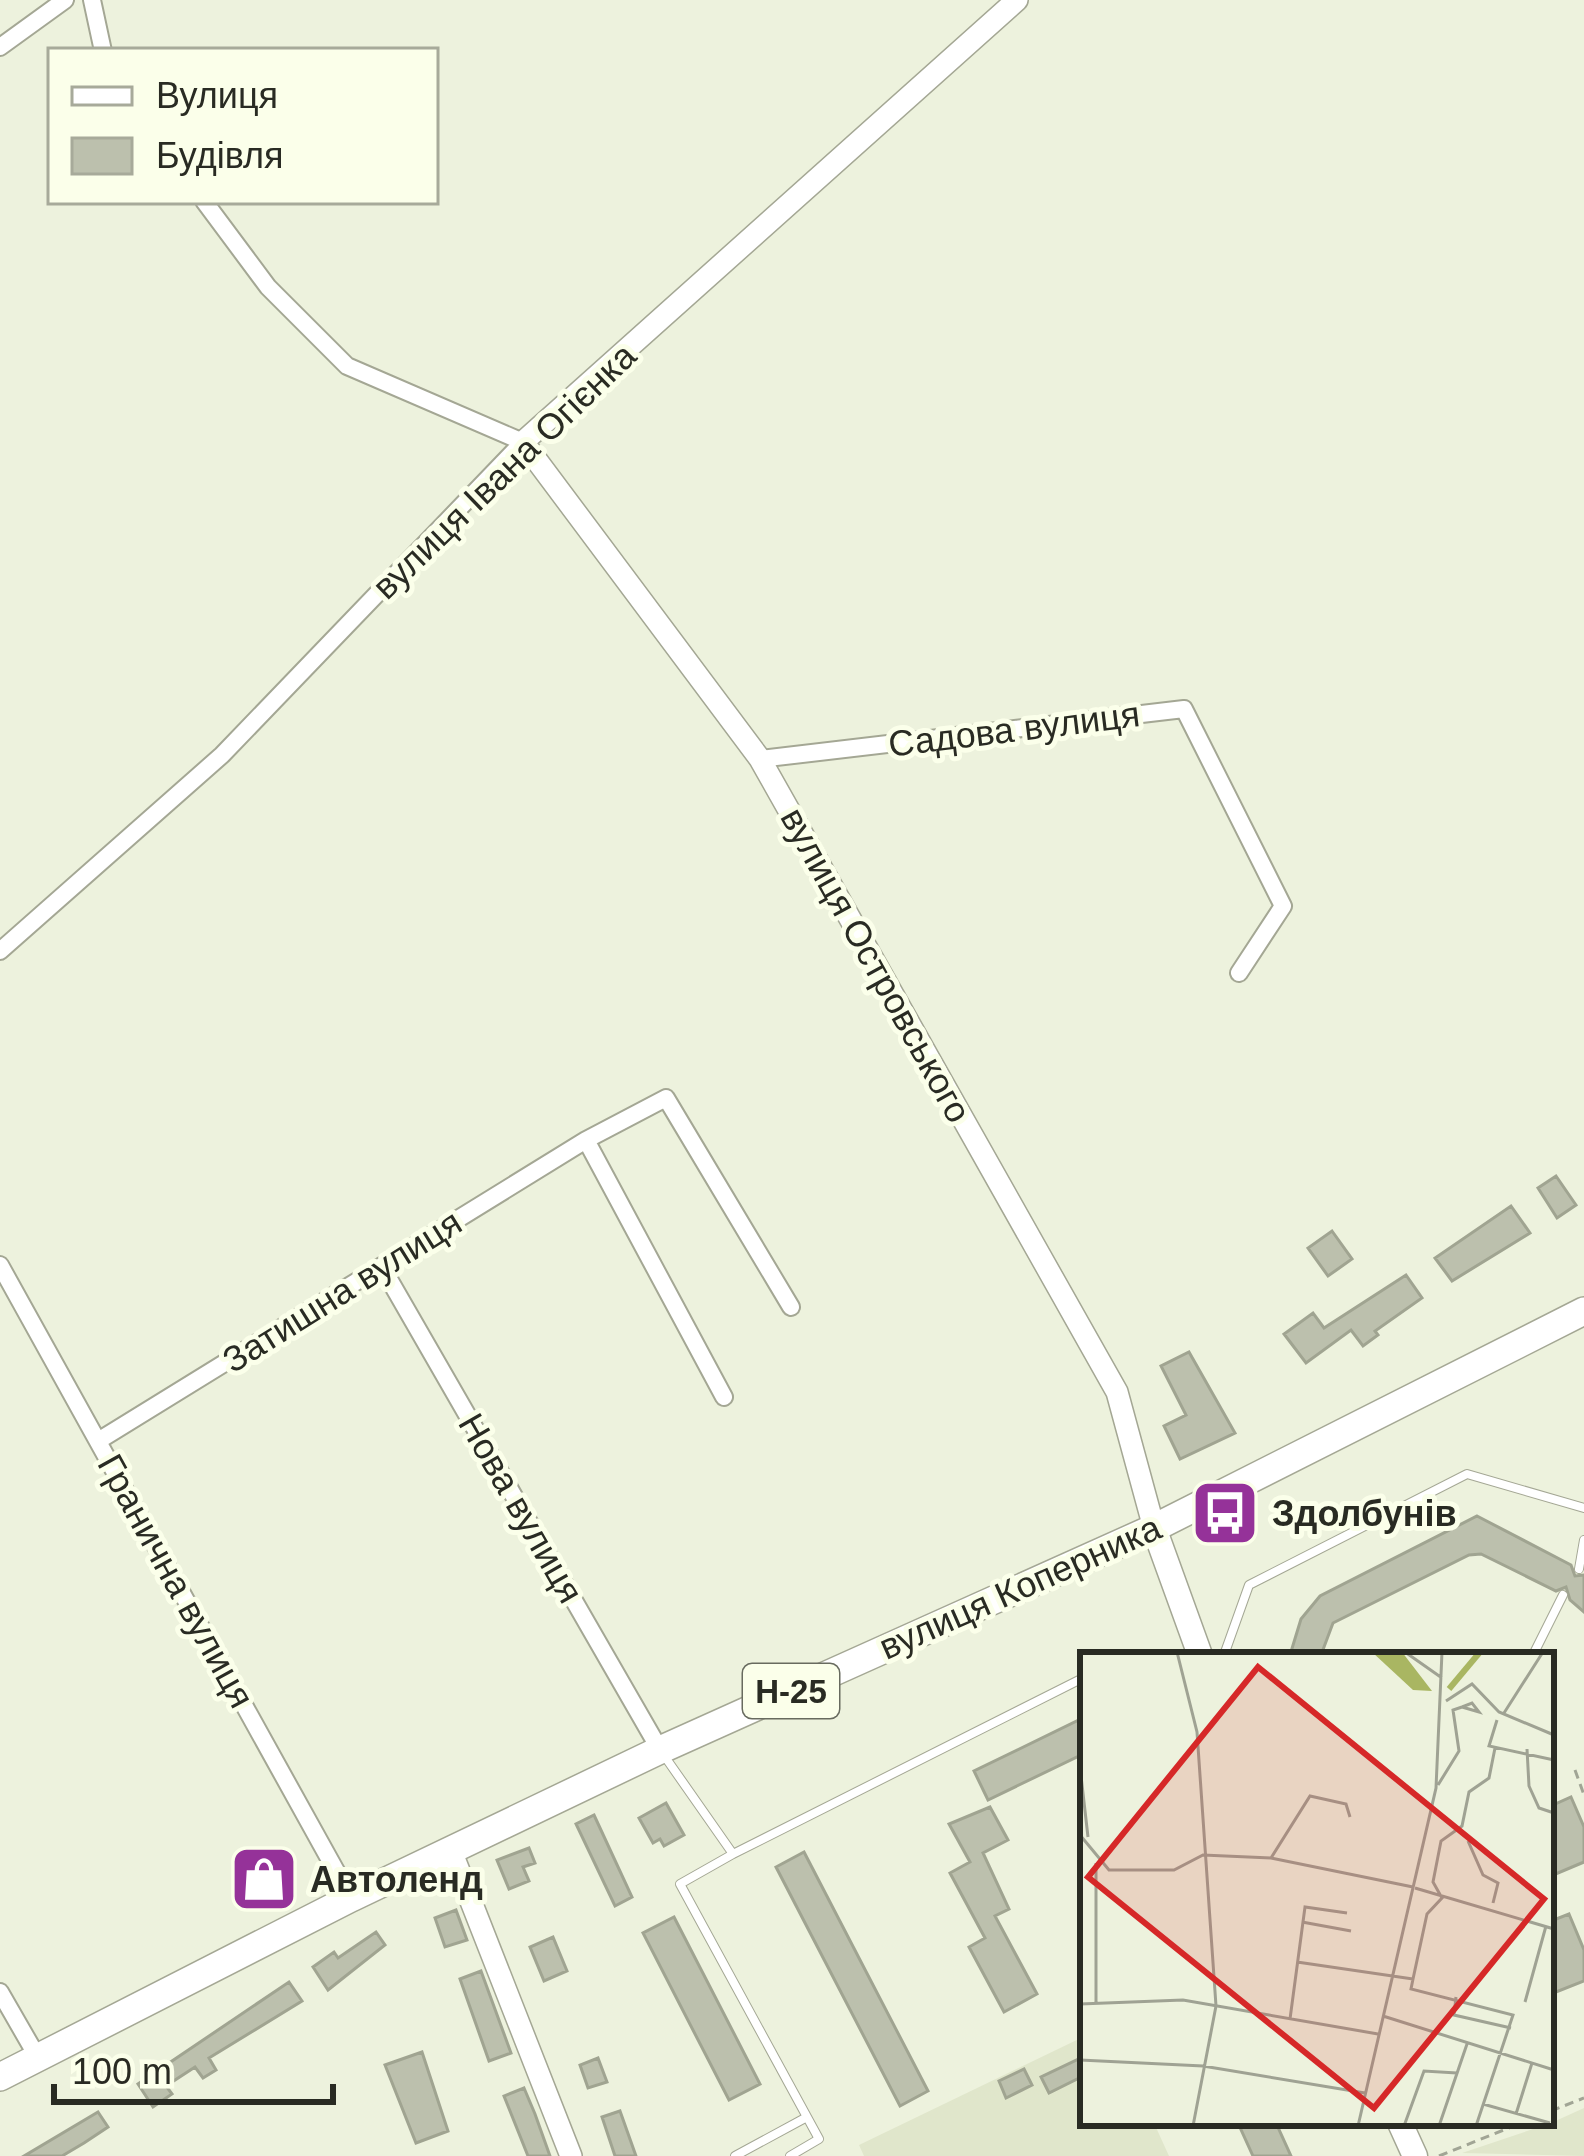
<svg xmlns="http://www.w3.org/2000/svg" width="1584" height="2156" font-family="Arial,sans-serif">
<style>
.built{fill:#e0e6cb}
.building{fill:#bcc0ad;stroke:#a0a491;stroke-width:3}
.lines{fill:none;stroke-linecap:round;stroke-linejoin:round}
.service-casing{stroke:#a4a794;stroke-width:10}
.minor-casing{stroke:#a4a794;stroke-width:20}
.tertiary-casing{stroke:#a4a794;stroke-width:24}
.secondary-casing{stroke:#a4a794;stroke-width:27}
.primary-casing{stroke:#a4a794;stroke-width:30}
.path{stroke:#a1a595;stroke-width:3;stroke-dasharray:9 6;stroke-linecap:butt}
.service{stroke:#fff;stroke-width:8}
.minor{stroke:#fff;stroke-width:16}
.tertiary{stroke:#fff;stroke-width:21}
.secondary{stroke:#fff;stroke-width:24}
.primary{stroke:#fff;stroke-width:27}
.labels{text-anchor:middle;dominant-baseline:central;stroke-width:10;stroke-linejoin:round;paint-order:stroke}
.shield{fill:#fbffea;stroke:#686b5f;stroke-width:3}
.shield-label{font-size:33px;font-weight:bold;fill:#292b23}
.street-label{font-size:36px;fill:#292b23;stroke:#fbffea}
.poi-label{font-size:36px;font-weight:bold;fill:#292b23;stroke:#fbffea;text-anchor:start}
.inset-river{fill:none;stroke:#a9b662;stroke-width:6}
.inset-road{fill:none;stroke:#9fa293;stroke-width:3}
.view{fill:#d62828;fill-opacity:0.15;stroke:#d62828;stroke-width:6}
.inset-edge{fill:none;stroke:#292b23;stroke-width:6}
</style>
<rect width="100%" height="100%" fill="#edf2dd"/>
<path class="built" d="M1083 2037V2123H1154L1169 2156H864L859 2145Z
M1584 2108V2156L1462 2153 1551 2123Z"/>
<path class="building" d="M1556 1176 1576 1205 1557 1218 1538 1188Z
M1511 1206 1530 1233 1452 1281 1435 1258Z
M1332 1231 1352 1259 1328 1276 1308 1248Z
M1406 1275 1422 1298 1375 1331 1378 1335 1363 1346 1351 1330 1306 1363 1284 1334 1313 1313 1324 1328Z
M1189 1352 1235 1433 1180 1459 1164 1426 1186 1415 1161 1366Z
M1477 1516 1571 1565 1575 1576 1584 1575V1612L1570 1600 1566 1587 1556 1591 1481 1554 1469 1555 1333 1623 1321 1655H1290L1301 1619 1320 1596Z
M1083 1718V1754L988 1800 974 1771Z
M1571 1797 1584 1827V1862L1551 1876V1806Z
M666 1803 684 1835 664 1846 660 1839 653 1843 639 1818Z
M990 1807 1008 1840 983 1853 1009 1909 995 1916 1037 1994 1004 2012 969 1947 985 1938 950 1873 970 1862 949 1824Z
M594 1815 632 1897 615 1906 576 1824Z
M529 1848 535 1863 523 1867 529 1881 509 1889 497 1860Z
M804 1852 928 2091 900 2106 776 1867Z
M456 1910 467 1940 445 1947 435 1918Z
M1569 1914 1584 1950V1981L1551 1994V1921Z
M674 1917 760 2084 729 2100 643 1933Z
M376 1932 385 1945 328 1990 313 1967 334 1952 338 1958Z
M553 1937 567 1971 544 1981 530 1947Z
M481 1971 511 2053 489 2061 460 1979Z
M289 1982 302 2001 209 2058 216 2070 203 2078 195 2067 166 2086 172 2094 153 2107 138 2084Z
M422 2052 448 2131 416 2143 385 2065Z
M1083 2057V2076L1049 2093 1041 2077Z
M598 2058 607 2082 588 2088 580 2065Z
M1024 2069 1032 2085 1006 2098 999 2081Z
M524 2088 535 2114 550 2156H528L504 2096Z
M620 2111 636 2156H615L602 2117Z
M98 2112 108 2127 84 2143 62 2156H24Z
M1238 2123H1276L1291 2156H1253Z"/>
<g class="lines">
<defs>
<path id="service" d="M1579 1569 1584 1540
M1224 1655 1249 1585 1467 1474 1584 1508
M1533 1655 1563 1595
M663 1754 733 1854 680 1884 819 2139 790 2156
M733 1854 1083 1678
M735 2156 807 2117"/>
<path id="minor" d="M92 0 103 51
M0 47 65 0
M760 759 1184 709 1283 906 1239 973
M0 951 222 755 523 442 347 366 268 287 204 201
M586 1140 724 1397
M0 1265 351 1898
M382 1267 660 1750
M98 1441 586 1140 666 1098 791 1307
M0 1992 38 2058"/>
<path id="tertiary" d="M1017 0 523 442 760 759 1117 1392 1154 1528
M452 1853 571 2156"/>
<path id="secondary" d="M1154 1528 1200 1655
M1400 2123 1415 2156"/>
<path id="primary" d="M0 2077 351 1898 660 1750 1154 1528 1584 1311"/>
</defs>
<use href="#service" class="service-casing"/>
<use href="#minor" class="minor-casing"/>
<use href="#tertiary" class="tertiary-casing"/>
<use href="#secondary" class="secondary-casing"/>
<use href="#primary" class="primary-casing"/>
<path class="path" d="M1575 1770 1584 1795
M1551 2111 1584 2098
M1439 2156 1521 2123"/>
<use href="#service" class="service"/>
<use href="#minor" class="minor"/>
<use href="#tertiary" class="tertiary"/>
<use href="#secondary" class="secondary"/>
<use href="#primary" class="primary"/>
</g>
<defs>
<symbol id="bus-square" viewBox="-11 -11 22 22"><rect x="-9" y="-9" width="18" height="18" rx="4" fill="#953299" stroke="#fbffea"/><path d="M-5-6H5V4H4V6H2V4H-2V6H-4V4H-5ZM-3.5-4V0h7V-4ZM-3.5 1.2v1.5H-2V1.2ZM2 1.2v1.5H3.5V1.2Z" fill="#fff"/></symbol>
<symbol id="shop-square" viewBox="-11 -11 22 22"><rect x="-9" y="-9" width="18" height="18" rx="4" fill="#953299" stroke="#fbffea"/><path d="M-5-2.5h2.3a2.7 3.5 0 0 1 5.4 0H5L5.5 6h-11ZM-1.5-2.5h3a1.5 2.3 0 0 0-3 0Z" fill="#fff"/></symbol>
</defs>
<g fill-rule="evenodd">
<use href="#bus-square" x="1187" y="1475" width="76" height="76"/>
<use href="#shop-square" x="226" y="1841" width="76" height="76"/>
</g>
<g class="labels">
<rect class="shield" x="743" y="1664" width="96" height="54" rx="9"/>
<g class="shield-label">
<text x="791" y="1691">Н-25</text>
</g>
<g class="street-label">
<text transform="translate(504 471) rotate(-44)">вулиця Івана Огієнка</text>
<text transform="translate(1014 729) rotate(-7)">Садова вулиця</text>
<text transform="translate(876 965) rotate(61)">вулиця Островського</text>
<text transform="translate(342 1291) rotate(-32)">Затишна вулиця</text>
<text transform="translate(521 1508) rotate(60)">Нова вулиця</text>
<text transform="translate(176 1581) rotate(61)">Гранична вулиця</text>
<text transform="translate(1020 1587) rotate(-24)">вулиця Коперника</text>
</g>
<g class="poi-label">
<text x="1272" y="1513">Здолбунів</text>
<text x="310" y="1879">Автоленд</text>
</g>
</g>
<g transform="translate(1080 1652)">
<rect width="474" height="474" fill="#edf2dd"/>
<path d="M292 0H322L352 39 333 38Z" fill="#a9b662"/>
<path class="inset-river" d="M369 37 400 0"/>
<path class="inset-road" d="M97 0 117 80 136 354 113 474M325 0 362 26M366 49 392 32 419 60 474 83M424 61 463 0M417 68 409 94 474 108M447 97 449 134 459 156 474 161M0 115 8 185M358 133 379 99 373 58 382 55 392 51 399 60 382 55M0 183 29 218H94L123 203 191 206 333 235M388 189 403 223 418 231 413 251M191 206 230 144 266 152 270 165M16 211V353M335 236 474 277M222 270 271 279M217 310 333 327 331 337 433 363 396 474M333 327 347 262 362 246 353 230 361 189 382 174 389 140 409 126 415 96M376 345 374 363 431 376M445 350 466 274M0 352 103 348 298 382M303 364 474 418M210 367 225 255 267 261M0 408 123 414 285 441M403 452 470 471M436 462 452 411M278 474 356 136 362 0M324 474 344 419 377 421M359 474 387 392"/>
<path class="view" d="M178 15 464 247 294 456 8 225Z"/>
<rect width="474" height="474" class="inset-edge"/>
</g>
<rect x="48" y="48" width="390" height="156" fill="#fbffea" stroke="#a7aa9a" stroke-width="3"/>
<rect x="72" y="87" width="60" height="18" fill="#ffffff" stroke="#a7aa9a" stroke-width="3"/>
<text x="156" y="108" font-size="36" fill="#292b23">Вулиця</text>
<rect x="72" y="138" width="60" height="36" fill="#bcc0ad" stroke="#a7aa9a" stroke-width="3"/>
<text x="156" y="168" font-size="36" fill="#292b23">Будівля</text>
<path d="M54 2084v18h279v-18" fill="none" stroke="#292b23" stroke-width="6"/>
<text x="72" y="2084" font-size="36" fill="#292b23" stroke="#fbffea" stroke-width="9" paint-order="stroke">100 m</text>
</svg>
